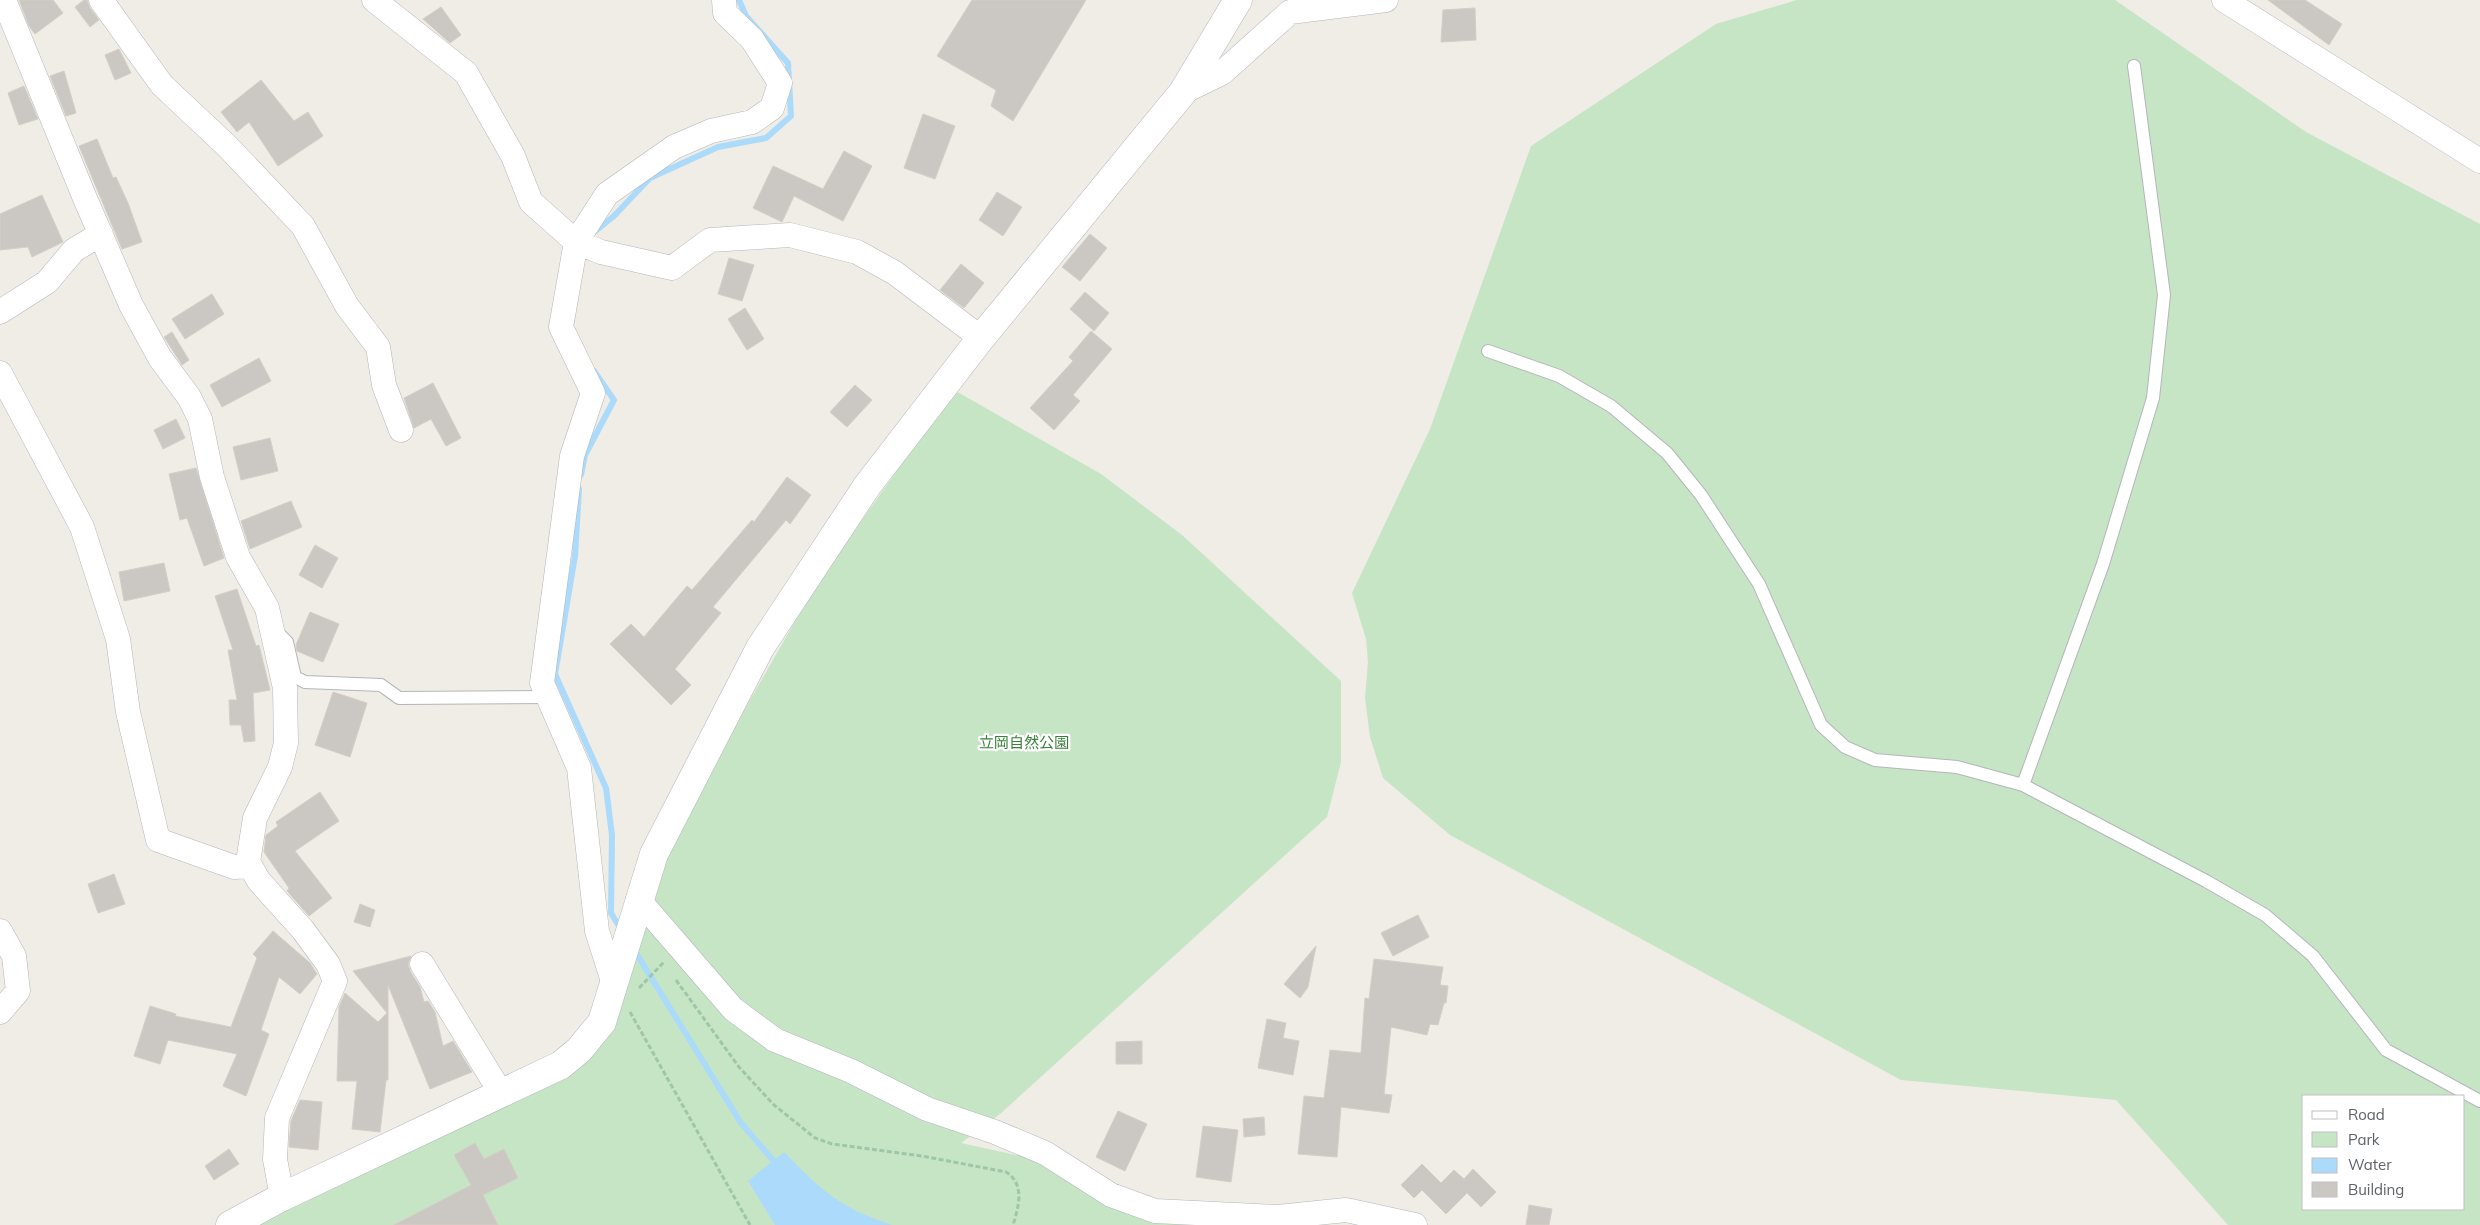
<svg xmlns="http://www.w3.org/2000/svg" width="2480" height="1225" font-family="Mulish,'Noto Sans JP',sans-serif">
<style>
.green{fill:#c6e5c5;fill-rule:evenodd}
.water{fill:#acdafa}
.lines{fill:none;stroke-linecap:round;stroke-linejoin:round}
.stream{stroke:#acdafa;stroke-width:6}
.building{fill:#cbc8c4;stroke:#d4cec5}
.service-casing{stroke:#b3b6ba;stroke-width:14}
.minor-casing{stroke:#b3b6ba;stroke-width:25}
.tertiary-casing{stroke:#b3b6ba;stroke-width:29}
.path{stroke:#9ec6a8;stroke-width:3;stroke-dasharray:5 2.5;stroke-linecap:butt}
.service{stroke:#fff;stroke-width:12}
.minor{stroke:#fff;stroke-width:24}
.tertiary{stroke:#fff;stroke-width:28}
.labels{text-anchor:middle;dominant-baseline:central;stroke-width:4.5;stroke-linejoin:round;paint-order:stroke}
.park-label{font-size:15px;fill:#3a803b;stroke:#fff}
</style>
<rect width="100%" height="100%" fill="#efede6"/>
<path class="green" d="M1797 0H2115L2306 132 2480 224V1225H2228L2116 1100 1901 1080 1450 835 1383 778 1370 737 1365 698 1368 662 1366 639 1352 593 1430 429 1531 146 1716 24ZM2304 1096H2464V1209H2304Z
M954 390 1101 474 1182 535 1341 681V762L1327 817 1000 1114 961 1143 1025 1157 1069 1177 1254 1225H255L574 1069 653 888 713 765 814 588Z"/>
<path class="water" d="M784 1152C822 1191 840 1208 892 1225H775L748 1181Z"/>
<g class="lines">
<path class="stream" d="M593 233 614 216 650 178 718 147 766 138 791 116 788 63 746 16 739 0
M581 475 585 455 614 400 594 371
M579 489 575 556 555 674 606 788 612 835 611 913 622 931
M633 948 741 1123 778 1166"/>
</g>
<path class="building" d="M19 0H53L63 13 35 34 29 26Z
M84 0H87L90 8 99 20 90 27 75 7Z
M972 0H1086L1013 121 991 106 996 90 937 56Z
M2268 0H2305L2342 24 2329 45Z
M441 7 461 35 450 43 423 19Z
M1475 8 1476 40 1441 42 1443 10Z
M119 49 131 73 115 80 105 55Z
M64 71 76 113 66 116 50 76Z
M261 80 294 121 308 112 323 136 278 166 249 122 237 132 221 112Z
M24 86 38 119 19 125 8 93Z
M923 114 955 126 935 179 904 168Z
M97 139 113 178 116 177 128 203 142 242 122 249 79 146Z
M844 151 872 166 843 221 794 196 782 222 753 208 773 166 823 189Z
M997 192 1022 207 1003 236 979 220Z
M42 195 63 242 32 257 28 247 0 250V214Z
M1090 234 1107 248 1080 281 1062 267Z
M729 258 754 265 742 301 718 294Z
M961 264 984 283 964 308 940 290Z
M1085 292 1109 313 1094 331 1070 309Z
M212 294 224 314 185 339 172 319Z
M745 308 764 339 747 350 728 319Z
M1091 331 1112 349 1073 395 1080 401 1054 430 1030 408 1073 361 1069 357Z
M172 332 189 360 182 365 164 337Z
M259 358 271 381 222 407 210 385Z
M433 383 461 438 446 446 431 419 414 428 404 398Z
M855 385 872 400 847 427 830 412Z
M176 419 185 438 163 449 154 430Z
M270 438 278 471 241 480 233 447Z
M196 468 224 558 204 566 187 518 180 520 169 474Z
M787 477 811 495 790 524 786 520 713 607 721 613 675 669 691 685 671 705 610 644 631 624 644 637 687 586 692 590 752 520 754 522Z
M291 501 302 527 250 549 241 521Z
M315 545 338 558 322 588 299 575Z
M164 563 170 591 124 601 119 572Z
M237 589 256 646 259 645 270 690 253 693 255 741 244 742 241 725H230L229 700H237L228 650H233L215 596Z
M310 612 339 624 323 662 297 651 296 645Z
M333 692 367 703 350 757 315 745Z
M320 792 339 821 295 851 332 898 309 916 287 891 289 888 264 852 266 835 278 826 276 822Z
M114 874 125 904 98 913 88 884Z
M360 904 375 910 370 927 354 922Z
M1418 915 1429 937 1393 956 1381 933Z
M273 931 310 963 317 974 300 994 279 977 261 1030 269 1034 246 1096 223 1086 237 1054 168 1040 160 1064 134 1056 150 1006 176 1014 175 1016 231 1027 257 958 253 954Z
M1316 946 1308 987 1300 998 1284 984Z
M411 956 408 964 410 971 420 987 424 1002 428 1001 435 1012 443 1046 453 1041 472 1072 430 1089 388 985V1080H386L380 1132 352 1129 357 1081H337L339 1007 345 993 378 1022 387 1013 353 971Z
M1374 959 1443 967 1440 985 1448 986 1446 1003H1444L1438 1025 1430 1024 1427 1035 1391 1027 1384 1094 1392 1095 1389 1113 1341 1107 1337 1157 1298 1154 1304 1096 1324 1098 1330 1050 1361 1053 1365 998 1369 999Z
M1267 1019 1286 1023 1283 1038 1299 1041 1293 1075 1258 1068Z
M1142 1041V1064H1116V1042Z
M300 1100 322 1102 318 1150 289 1147 291 1121Z
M1118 1111 1147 1124 1125 1171 1096 1157Z
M1264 1117 1265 1135 1244 1137 1243 1119Z
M1203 1126 1238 1130 1231 1182 1196 1177Z
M475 1143 484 1159 504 1149 518 1178 483 1195 498 1225H394L471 1185 454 1155Z
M229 1149 239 1164 214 1180 205 1166Z
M1422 1164 1441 1183 1454 1170 1464 1179 1473 1169 1496 1192 1481 1207 1467 1193 1446 1214 1422 1190 1414 1198 1401 1185Z
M1529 1205 1552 1209 1549 1225H1526Z"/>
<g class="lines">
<defs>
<path id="service" d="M1488 351 1559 376 1611 406 1667 453 1701 495 1759 584 1821 725 1845 747 1875 760 1957 767 2023 785 2206 881 2265 915 2313 956 2386 1050 2480 1101
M275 630 287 642 295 677 305 682 381 685 399 698 549 697
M2023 785 2103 564 2153 398 2164 295 2134 66"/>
<path id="minor" d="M4 0 84 196 131 305 160 358 189 397 200 419 212 477 238 557 267 608 285 688 286 743 280 767 255 818 248 862 259 881 303 930 328 964 335 981 277 1118 275 1159 282 1197
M101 0 162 85 227 146 303 226 347 306 378 347 384 385 401 430
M374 0 466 73 513 156 531 202 576 242 607 194 674 147 711 131 752 122 772 108 780 83 752 39 725 13 724 0
M2224 0 2480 161
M1183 92 1222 73 1290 12 1386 0
M0 312 47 282 74 250 101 234
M0 373 82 527 118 639 128 712 158 840 234 867 250 866
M638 899 733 1009 775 1040 851 1071 927 1109 995 1132 1045 1153 1111 1195 1155 1211 1278 1217 1346 1210 1415 1225
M0 931 14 956 18 991 0 1012
M422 964 501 1093
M613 981 597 931 579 768 542 683 572 456 593 393 561 327 576 242 601 252 672 268 710 240 790 235 857 252 895 273 981 338"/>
<path id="tertiary" d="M230 1225 282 1197 561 1065 579 1050 602 1022 654 854 760 648 867 486 981 338 1183 92 1238 0"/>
</defs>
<use href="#service" class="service-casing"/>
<use href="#minor" class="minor-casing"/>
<use href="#tertiary" class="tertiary-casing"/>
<path class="path" d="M676 980 739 1067 773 1104 815 1138 832 1144 922 1156 1006 1172C1025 1184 1019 1206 1013 1225
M639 988 664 962
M630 1012 750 1225"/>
<use href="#service" class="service"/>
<use href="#minor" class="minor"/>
<use href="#tertiary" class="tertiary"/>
</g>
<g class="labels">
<g class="park-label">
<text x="1024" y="742">立岡自然公園</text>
</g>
</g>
<rect x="2302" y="1095" width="162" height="115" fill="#ffffff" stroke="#bfc0c2"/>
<rect x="2312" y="1111" width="25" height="8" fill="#ffffff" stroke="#bfc0c2"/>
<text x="2348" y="1120" font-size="15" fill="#5e6266">Road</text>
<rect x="2312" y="1132" width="25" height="15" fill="#c6e5c5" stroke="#bfc0c2"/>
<text x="2348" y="1145" font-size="15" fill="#5e6266">Park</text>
<rect x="2312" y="1158" width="25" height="15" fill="#acdafa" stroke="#bfc0c2"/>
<text x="2348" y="1170" font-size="15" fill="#5e6266">Water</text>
<rect x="2312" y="1182" width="25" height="15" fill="#cbc8c4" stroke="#bfc0c2"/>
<text x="2348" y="1195" font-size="15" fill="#5e6266">Building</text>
</svg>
